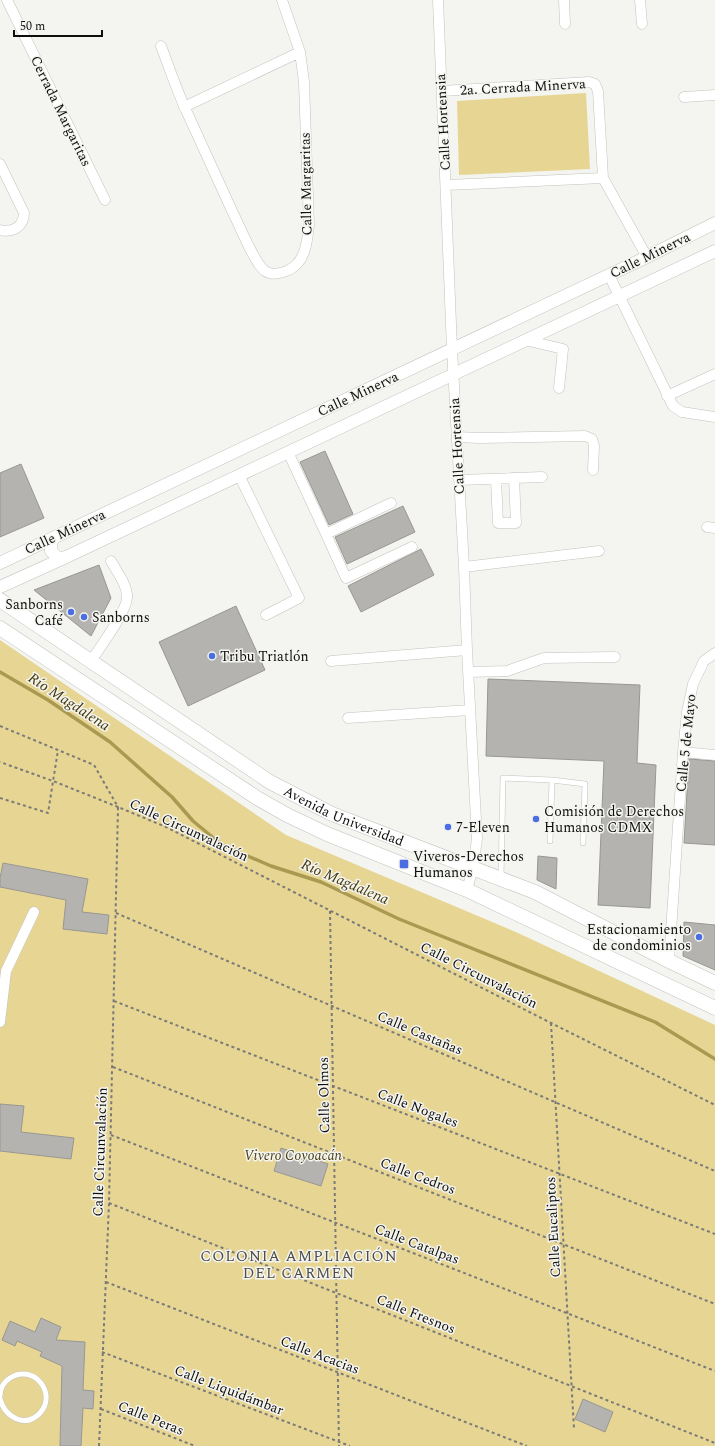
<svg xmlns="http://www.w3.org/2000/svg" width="715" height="1446" font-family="Spectral,serif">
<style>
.green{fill:#e7d693}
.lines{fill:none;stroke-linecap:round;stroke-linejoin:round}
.stream{stroke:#aa9950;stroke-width:3.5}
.building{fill:#b4b3b0;stroke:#989793}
.service-casing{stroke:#c2c2be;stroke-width:6}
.minor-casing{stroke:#c2c2be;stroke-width:11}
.tertiary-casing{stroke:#c2c2be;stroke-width:13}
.secondary-casing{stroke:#c2c2be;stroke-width:15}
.path{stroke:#7b7a78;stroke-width:2;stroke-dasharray:3 3;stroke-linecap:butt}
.service{stroke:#fff;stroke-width:5}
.minor{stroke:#fff;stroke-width:10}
.tertiary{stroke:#fff;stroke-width:12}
.secondary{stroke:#fff;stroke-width:14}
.poi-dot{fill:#4b6fe3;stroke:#f4f4f0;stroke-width:1.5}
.labels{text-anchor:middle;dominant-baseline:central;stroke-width:3;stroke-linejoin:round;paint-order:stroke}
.street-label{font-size:14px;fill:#0f0e0d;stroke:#f4f4f0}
.poi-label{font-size:14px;fill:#0f0e0d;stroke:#f4f4f0;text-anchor:start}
.park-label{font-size:14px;font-style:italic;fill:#483e12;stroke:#f4f4f0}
.water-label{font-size:15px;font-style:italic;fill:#413709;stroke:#f4f4f0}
.neighbourhood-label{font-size:15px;letter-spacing:1px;fill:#4e4d4a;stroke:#f4f4f0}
</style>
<rect width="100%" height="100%" fill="#f4f4f0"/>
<path class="green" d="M586 93 590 169 459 175 457 101Z
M0 640 286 835 518 933 715 1025V1446H0Z"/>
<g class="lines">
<path class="stream" d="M0 672 48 700 110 742 172 797 193 821 222 845 271 866 321 882 399 919 655 1022 715 1059"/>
</g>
<path class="building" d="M325 451 353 514 329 525 300 462Z
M21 464 44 518 0 537V473Z
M403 506 415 532 347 564 335 537Z
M421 549 434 575 361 612 348 586Z
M99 565 111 598 91 636 34 590Z
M236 606 265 670 188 706 159 642Z
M488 679 640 685 637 763 656 765 650 908 598 905 604 761 486 756Z
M689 759 715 761V845L684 843Z
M538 856 557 858 556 889 537 880Z
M3 863 88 879 82 912 109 915 107 934 63 929 66 900 0 887V878Z
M684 922 715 925V970L683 956Z
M0 1104 24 1106 21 1132 74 1138 71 1159 0 1151Z
M281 1148 328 1164 321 1186 274 1171Z
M41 1318 61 1327 56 1340 85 1342 83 1390 94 1391 93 1409 83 1408 81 1446H60L62 1366 40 1356 42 1352 17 1341 15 1346 2 1340 10 1321 35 1332Z
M583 1399 613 1412 605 1432 575 1419Z"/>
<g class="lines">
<defs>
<path id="service" d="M550 841 552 780
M501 878 503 778 552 780 585 784 583 843
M0 1396C0 1388 4 1382 10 1378 33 1363 58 1393 40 1413 25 1429 5 1417 0 1399"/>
<path id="minor" d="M7 0 105 200
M438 0 452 349 464 567 467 650 477 839 473 868 467 890
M564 0 565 24
M640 0 642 24
M161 46C169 67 176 88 185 108 201 143 217 178 233 213 240 226 254 263 265 271 272 276 282 273 289 270 306 261 307 242 309 225L304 82 300 52 282 0
M442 91 589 82 595 84 598 91 603 178 647 257
M684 97 715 95
M184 107 300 52
M0 164 24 213C24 227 12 233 0 230
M446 185 603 178
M609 275 673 406 682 412 715 417
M525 340 563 349 559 388
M667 396 715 374
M457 437 479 438 585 436 592 439 594 446 593 470
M288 452 326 534 391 503
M239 475 299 598 266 615
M496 479 498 523H516L514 478
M459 480 542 477
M707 527 715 528
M326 534 346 578 412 547
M464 567 599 551
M91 661C100 647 126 613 127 598 128 586 117 572 111 561
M331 661 467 650
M468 672 507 671 544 658 615 657
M348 718 470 710
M683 752 715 755
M669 961 683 752 687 712 693 684 704 661 715 653
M0 1022 6 971 34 912"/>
<path id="tertiary" d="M54 537 51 543V551L57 557 64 558
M0 563 647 257 715 223
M0 587 64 558 715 251"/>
<g id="secondary">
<path id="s1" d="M0 600 270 782 332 814 535 892 669 961 715 983"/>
<path d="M0 628 257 798 287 815 327 834 467 890 715 1008"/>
</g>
</defs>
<use href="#service" class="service-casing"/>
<use href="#minor" class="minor-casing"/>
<use href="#tertiary" class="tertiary-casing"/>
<use href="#secondary" class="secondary-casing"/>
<path class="path" d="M0 726 94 765 118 807 53 781 0 762
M0 798 48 813 58 750
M330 911 339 1446
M116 913 715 1171
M114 1001 715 1234
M551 1023 574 1429
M113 1067 715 1304
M111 1135 715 1371
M109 1203 715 1443
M106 1282 527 1446
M102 1352 350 1446
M101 1409 195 1446
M99 1446 109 1203 118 807 166 827 551 1023 715 1105"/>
<use href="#service" class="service"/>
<use href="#minor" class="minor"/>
<use href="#tertiary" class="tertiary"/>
<use href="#secondary" class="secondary"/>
</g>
<g class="poi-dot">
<circle cx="71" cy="612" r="4"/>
<circle cx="84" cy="617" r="4"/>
<circle cx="212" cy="656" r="4"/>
<circle cx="536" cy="819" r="4"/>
<circle cx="448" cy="827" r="4"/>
<rect x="399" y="859" width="10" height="10" rx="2"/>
<circle cx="699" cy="937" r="4"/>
</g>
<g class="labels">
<g class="street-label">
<text transform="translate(523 87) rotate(-3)">2a. Cerrada Minerva</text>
<text transform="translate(61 111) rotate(64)">Cerrada Margaritas</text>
<text transform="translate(443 122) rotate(-93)">Calle Hortensia</text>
<text transform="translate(306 184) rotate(-91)">Calle Margaritas</text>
<text transform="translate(650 255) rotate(-26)">Calle Minerva</text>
<text transform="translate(358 394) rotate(-25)">Calle Minerva</text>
<text transform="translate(457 446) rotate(-93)">Calle Hortensia</text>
<text transform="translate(65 532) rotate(-25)">Calle Minerva</text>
<text transform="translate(686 743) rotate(-84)">Calle 5 de Mayo</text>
<text stroke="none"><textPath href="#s1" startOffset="407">Avenida Universidad</textPath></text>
<text transform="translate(189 830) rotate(25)">Calle Circunvalación</text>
<text transform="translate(479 975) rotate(27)">Calle Circunvalación</text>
<text transform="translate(420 1033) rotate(23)">Calle Castañas</text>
<text transform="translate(324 1095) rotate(-91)">Calle Olmos</text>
<text transform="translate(418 1108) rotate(21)">Calle Nogales</text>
<text transform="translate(100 1152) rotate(-88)">Calle Circunvalación</text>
<text transform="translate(418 1176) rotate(21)">Calle Cedros</text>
<text transform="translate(553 1227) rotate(-93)">Calle Eucaliptos</text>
<text transform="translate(417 1244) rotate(21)">Calle Catalpas</text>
<text transform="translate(416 1314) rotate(22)">Calle Fresnos</text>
<text transform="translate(320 1355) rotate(21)">Calle Acacias</text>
<text transform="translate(229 1390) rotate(21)">Calle Liquidámbar</text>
<text transform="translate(151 1418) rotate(22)">Calle Peras</text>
</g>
<g class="poi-label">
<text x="63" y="604" text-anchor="end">Sanborns<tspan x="63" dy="16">Café</tspan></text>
<text x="92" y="617">Sanborns</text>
<text x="220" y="656">Tribu Triatlón</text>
<text x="544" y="811">Comisión de Derechos<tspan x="544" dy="16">Humanos CDMX</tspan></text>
<text x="456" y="827">7-Eleven</text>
<text x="413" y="856">Viveros-Derechos<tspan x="413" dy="16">Humanos</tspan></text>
<text x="691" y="929" text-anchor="end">Estacionamiento<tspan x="691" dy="16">de condominios</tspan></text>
</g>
<g class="park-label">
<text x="293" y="1155">Vivero Coyoacán</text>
</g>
<g class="water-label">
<text transform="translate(69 702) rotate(33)">Río Magdalena</text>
<text transform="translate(345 882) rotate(23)">Río Magdalena</text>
</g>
<g class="neighbourhood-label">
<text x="299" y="1256">COLONIA AMPLIACIÓN<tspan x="299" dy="17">DEL CARMEN</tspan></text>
</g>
</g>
<path d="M14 30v6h88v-6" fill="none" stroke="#0f0e0d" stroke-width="2"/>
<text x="20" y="30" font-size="12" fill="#0f0e0d" stroke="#f4f4f0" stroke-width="3" paint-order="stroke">50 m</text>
</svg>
